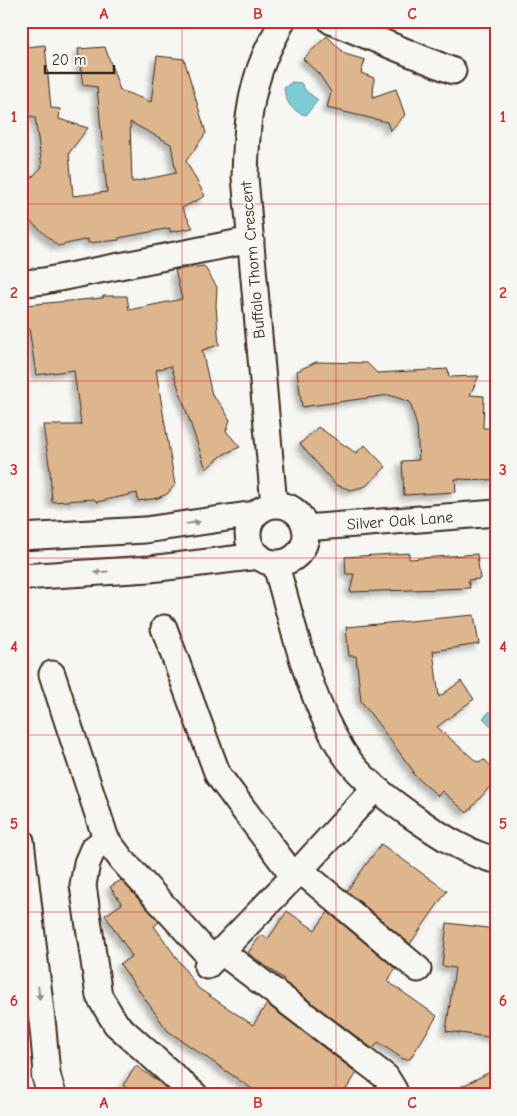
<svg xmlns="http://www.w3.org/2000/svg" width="517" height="1116" font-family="'Comic Neue',sans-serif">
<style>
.water{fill:#7cccd6;stroke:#628b8c}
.building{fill:#ddb68e;stroke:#3b2a1e;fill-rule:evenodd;filter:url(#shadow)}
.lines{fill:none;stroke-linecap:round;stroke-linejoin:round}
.minor-casing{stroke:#3b2a1e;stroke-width:29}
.major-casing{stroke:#3b2a1e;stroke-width:31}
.minor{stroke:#f6f6f2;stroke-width:25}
.major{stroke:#f6f6f2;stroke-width:28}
.oneway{fill:#989088}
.grid{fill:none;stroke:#d62828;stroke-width:1;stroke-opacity:0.55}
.labels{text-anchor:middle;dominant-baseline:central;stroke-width:4;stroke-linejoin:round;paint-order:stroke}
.street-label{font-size:16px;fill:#3b2a1e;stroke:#f6f6f2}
.neatline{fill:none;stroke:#d62828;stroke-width:2}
.grid-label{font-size:16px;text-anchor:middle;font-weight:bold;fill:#d62828}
</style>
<defs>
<filter id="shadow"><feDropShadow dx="-4.5" dy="4.5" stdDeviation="2.5" flood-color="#0004"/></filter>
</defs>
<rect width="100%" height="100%" fill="#f6f6f2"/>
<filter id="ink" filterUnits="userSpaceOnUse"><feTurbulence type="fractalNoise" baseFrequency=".02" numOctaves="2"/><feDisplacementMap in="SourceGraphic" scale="10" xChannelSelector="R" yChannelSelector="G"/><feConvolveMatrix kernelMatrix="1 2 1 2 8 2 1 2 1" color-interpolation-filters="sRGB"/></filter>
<g filter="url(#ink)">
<path class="water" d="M292 82 301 83 306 91 318 100 306 115C292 112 285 101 284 88Z
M495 706H496V731L483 718Z"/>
<path class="building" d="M327 36 345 54 365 60 361 73 374 78 373 97 396 89 405 115 390 131 387 122 327 108 331 92 319 74 303 59Z
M45 45 51 108 60 109 59 119 88 128 69 153 73 196 107 192 97 87 83 85 78 49 105 47 120 90 151 102 157 56 184 59 206 133 186 161 205 196 182 208 193 228 170 232V228L119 238V240L88 243V239L58 246 21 213V179L31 178 42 167 35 117 24 115 21 82 29 81 26 47ZM130 122 171 144 176 173 132 182Z
M204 266 217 287 216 305 219 345 202 350 212 395 222 406 230 420 226 431 240 447 224 454 206 469 171 366 156 370 175 485 167 494 158 498 138 501 137 493 97 502 94 499 52 502 50 471 43 425H81L74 370 36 375 29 328H27L25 305 103 298V296H127L129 310 182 299 175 270Z
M316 362 367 363 377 373 448 369 449 377 479 376 470 395 484 396 483 428H496V480L455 479 456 492 404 495 402 461 419 460 417 427 410 402 389 395 302 407 297 371Z
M318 427 356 453 365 445 386 467 366 486 351 490 336 485 300 444Z
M409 553V559L477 554 480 579 468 580 470 588 350 592 354 574H346L345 557Z
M474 615 479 644 433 651 439 697 461 681 474 699 437 727 477 762 485 760 494 770 495 781 467 813 442 791 438 796 412 773 414 772 361 701 356 656H349L346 627Z
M381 844 447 891 410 944 347 891Z
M121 880 157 919 159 922 154 926 198 988 253 1025 267 1004 357 1073 342 1095H261L168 1031 120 964 132 956 105 915 122 904 110 887Z
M287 911 315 930 328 912 396 969 387 981 437 1016 410 1059H403L378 1042 373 1049 283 981 284 979 248 953 261 935 268 939Z
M447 923 496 929V1038L446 1031 455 968 442 966Z
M136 1066 158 1081 173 1095H137L123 1085Z
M496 1069V1095H445Z"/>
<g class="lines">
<defs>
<path id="minor" d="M331 21 453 71
M21 281 26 283 44 281 251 240
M274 505 245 177C246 136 249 93 265 56 270 44 277 33 282 21
M248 534a29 29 0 1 1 58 0a29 29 0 1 1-58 0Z
M305 528 496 513
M21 537 145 530 255 514
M275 563C294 625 307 696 343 752 361 780 394 804 422 823 444 838 469 854 496 860
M21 577 150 569 259 556
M164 628 218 775 294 877
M52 674 106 839 122 860 213 960
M106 839 93 849 87 863 83 885 99 996 116 1024 195 1095
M21 841 43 1029 49 1095
M300 870 418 969
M222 952 386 1077 394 1090 392 1095
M207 966 300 870 375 788"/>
<path id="major" d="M46 1076 52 1095"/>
</defs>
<use href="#minor" class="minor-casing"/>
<use href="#major" class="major-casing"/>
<use href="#minor" class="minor"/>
<use href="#major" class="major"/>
</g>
<defs><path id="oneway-solid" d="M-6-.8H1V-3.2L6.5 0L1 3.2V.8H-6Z" transform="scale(1.25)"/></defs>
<g class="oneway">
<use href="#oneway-solid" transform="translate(193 523) rotate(-8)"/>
<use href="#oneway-solid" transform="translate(101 572) rotate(177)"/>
<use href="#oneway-solid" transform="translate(39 993) rotate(83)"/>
</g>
</g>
<path class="grid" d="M182 21V1095M336 21V1095M21 204H496M21 381H496M21 558H496M21 735H496M21 912H496"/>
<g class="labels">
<g class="street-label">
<text transform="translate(253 260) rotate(-95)">Buffalo Thorn Crescent</text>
<text transform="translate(400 521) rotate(-4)">Silver Oak Lane</text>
</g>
</g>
<rect width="517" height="1116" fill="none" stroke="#f6f6f2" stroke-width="55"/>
<path d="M45 65v8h69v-8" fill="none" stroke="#3b2a1e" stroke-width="2.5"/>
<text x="52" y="65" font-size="15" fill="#3b2a1e" stroke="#f6f6f2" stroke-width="4" paint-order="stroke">20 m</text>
<rect x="28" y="28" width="462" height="1060" class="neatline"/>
<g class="grid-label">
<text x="104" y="19">A</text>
<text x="258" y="19">B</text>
<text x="412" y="19">C</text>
<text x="14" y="122">1</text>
<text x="503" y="122">1</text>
<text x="14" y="298">2</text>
<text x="503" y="298">2</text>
<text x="14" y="475">3</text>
<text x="503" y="475">3</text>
<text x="14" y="652">4</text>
<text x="503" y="652">4</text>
<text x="14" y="829">5</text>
<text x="503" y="829">5</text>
<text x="14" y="1006">6</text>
<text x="503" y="1006">6</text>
<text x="104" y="1108">A</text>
<text x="258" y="1108">B</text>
<text x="412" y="1108">C</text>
</g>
</svg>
